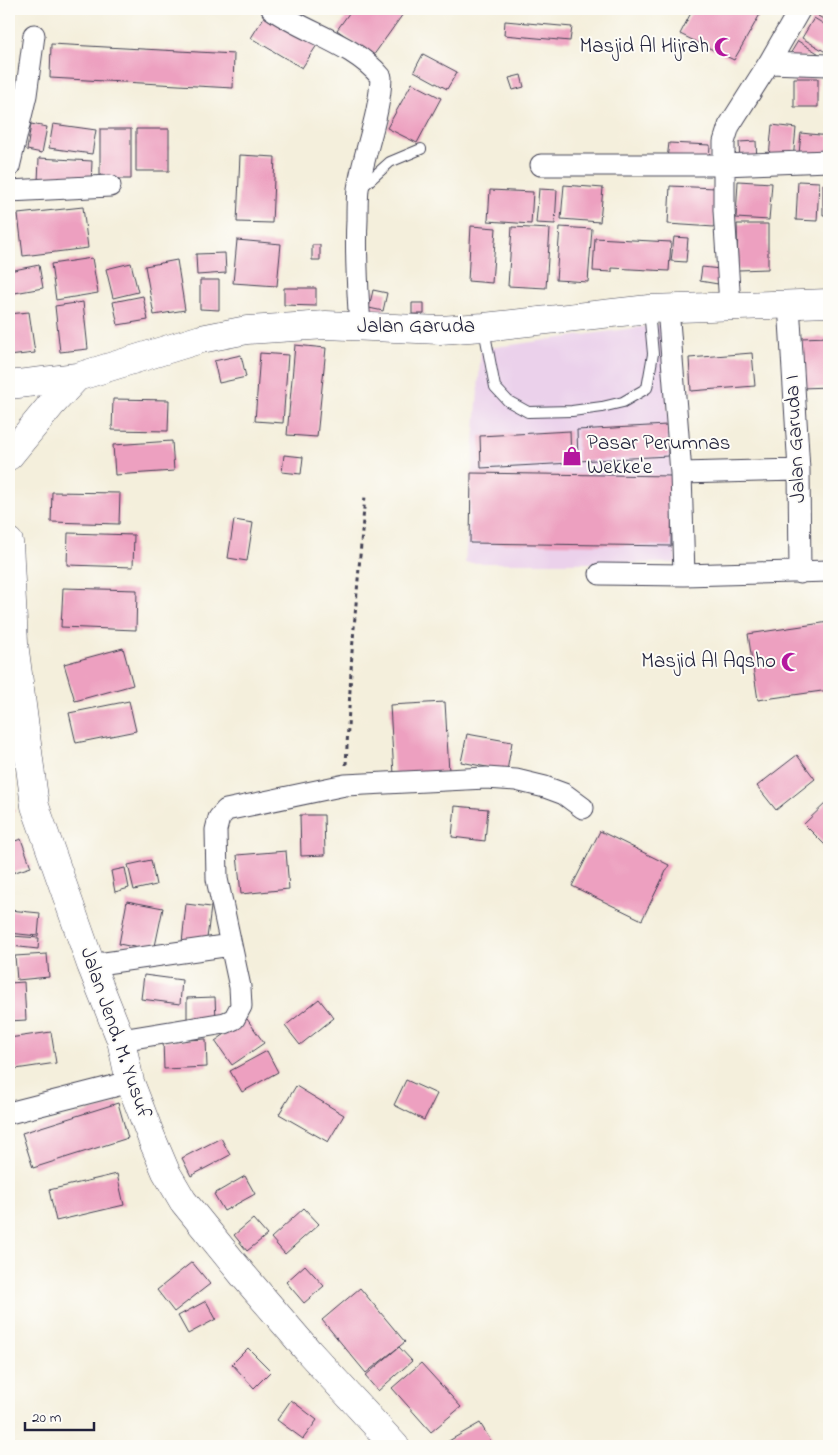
<svg xmlns="http://www.w3.org/2000/svg" width="838" height="1455" font-family="'Indie Flower',sans-serif">
<style>
.built{fill:#ebd1eb}
.building{fill:#eda0c0}
.lines{fill:none;stroke-linecap:round;stroke-linejoin:round}
.lane-casing{stroke:#424153;stroke-width:12}
.street-casing{stroke:#424153;stroke-width:23}
.highway-casing{stroke:#424153;stroke-width:29}
.path{stroke:#424153;stroke-width:3;stroke-dasharray:4 4;stroke-linecap:butt}
.lane{stroke:#fff;stroke-width:10}
.street{stroke:#fff;stroke-width:21}
.highway{stroke:#fff;stroke-width:28}
.labels{text-anchor:middle;dominant-baseline:central;stroke-width:4;stroke-linejoin:round;paint-order:stroke}
.poi-label{font-size:21px;fill:#22223b;stroke:#fdfcf7;text-anchor:end}
.street-label{font-size:21px;fill:#22223b;stroke:#fdfcf7}
</style>
<rect width="100%" height="100%" fill="#fdfcf7"/>
<filter id="ink" filterUnits="userSpaceOnUse"><feTurbulence type="fractalNoise" baseFrequency=".02" numOctaves="2"/><feDisplacementMap in="SourceGraphic" scale="10" xChannelSelector="R" yChannelSelector="G"/><feConvolveMatrix kernelMatrix="1 2 1 2 8 2 1 2 1" color-interpolation-filters="sRGB"/></filter>
<filter id="wash" filterUnits="userSpaceOnUse"><feTurbulence type="fractalNoise" baseFrequency=".0096" numOctaves="4" result="noise"/><feDisplacementMap in="SourceGraphic" scale="20" xChannelSelector="R" yChannelSelector="G"/><feGaussianBlur stdDeviation="1.12" result="paint"/><feColorMatrix in="noise" values="0 0 0 0 0 0 0 0 0 0 0 0 0 0 0 0 0 1.4 0 .05"/><feComposite in="paint" operator="in"/></filter>
<g filter="url(#wash)">
<rect width="100%" height="100%" fill="#f4efdc"/>
<path class="built" d="M663 324 676 563H465L481 349Z"/>
<g id="blocks">
<path class="building" d="M352 9H396L403 14 373 56 337 30Z
M693 9H763L734 60 680 34Z
M823 9H829V22L818 16Z
M266 14 317 45 302 68 251 38Z
M814 18 829 27V54L802 38Z
M505 21 572 27 570 41 504 35Z
M798 41 821 55 787 59Z
M51 44 234 54 233 88 50 78Z
M423 54 457 72 447 89 414 71Z
M521 75 524 87 513 90 509 78Z
M794 78H818V107H794Z
M412 83 441 98 417 143 387 128Z
M31 124 47 127 42 153 27 150Z
M53 124 96 130 92 154 49 148Z
M772 125 796 128 793 160 769 157Z
M100 129H131V179H100Z
M136 129H169V171H136Z
M801 133 829 136V157L799 154Z
M756 141 757 161 740 162 739 142Z
M669 143 710 145 709 162 667 159Z
M240 155 275 157 272 223 237 222Z
M39 158 92 161 91 185 38 182Z
M738 181 772 183 769 220 736 218Z
M798 181 819 182 817 221 796 220Z
M823 184H829V215H823Z
M564 185 603 188 600 222 561 219Z
M670 186 716 188 714 227 668 224Z
M539 189 557 190 555 224 536 223Z
M490 190 533 192 531 224 488 221Z
M83 207 88 248 23 256 18 214Z
M737 224H768V269L738 270Z
M471 226 496 228 492 283 468 281Z
M512 227 550 229 546 288 508 286Z
M560 227 592 229 588 282 556 280Z
M674 237 688 238 686 262 671 261Z
M595 238 671 242 669 271 612 268V272L593 271Z
M237 240 281 244 277 286 233 283Z
M312 245H320V260H312Z
M225 253 226 273 197 275 196 254Z
M92 258 98 293 56 300 51 264Z
M177 260 185 310 154 315 145 266Z
M131 263 138 292 113 298 106 269Z
M39 265 43 288 9 294V271Z
M702 267 720 269 718 284 700 281Z
M200 280H219V310L200 309Z
M284 288H316V306L284 305Z
M373 290 387 293 383 311 369 308Z
M143 296 148 320 118 325 113 302Z
M83 302 88 349 60 352 55 306Z
M412 303H424V314H412Z
M29 312 35 353 9 356V314Z
M829 337V387L802 388 801 338Z
M295 345 326 348 317 437 287 435Z
M260 353 288 355 283 423 255 421Z
M752 353 755 386 691 391 689 358Z
M241 355 246 377 219 383 214 361Z
M113 399 169 400 168 431 112 430Z
M667 425 668 456 578 461 577 430Z
M570 431 571 463 481 468 480 436Z
M172 441 174 471 115 475 113 445Z
M284 455 303 457 301 474 282 472Z
M471 473 672 476 671 546 470 543Z
M52 492 120 493 119 524 51 522Z
M234 520 253 523 247 561 228 558Z
M68 533 134 535 133 567 67 565Z
M63 588 137 590 136 630 61 627Z
M829 622V690L758 700 748 634Z
M123 648 133 685 75 701 64 664Z
M129 701 136 731 76 743 69 713Z
M445 702 449 772 394 775 390 705Z
M467 734 512 742 507 771 461 762Z
M797 755 815 779 776 810 757 786Z
M9 799 15 811 9 814Z
M829 800V849L804 824Z
M455 806 488 809 485 841 452 837Z
M300 815H324L325 855 301 856Z
M600 831 669 865 642 920 572 886Z
M21 839 31 867 9 874V843Z
M286 851 289 889 241 894 237 855Z
M151 860 156 885 134 890 128 865Z
M125 868 129 888 115 892 111 871Z
M127 901 163 908 154 951 119 944Z
M186 904 211 907 206 946 182 943Z
M9 910 40 913 38 936 9 933Z
M12 936 39 938 38 949 11 946Z
M47 954 49 977 17 980 15 956Z
M144 975 182 980 180 1004 141 999Z
M24 982 26 1020 9 1021V983Z
M215 997 216 1020 187 1021V998Z
M319 999 334 1018 300 1045 285 1026Z
M247 1019 264 1043 232 1065 215 1041Z
M51 1032 56 1063 9 1070V1038Z
M206 1039 207 1067 164 1069 163 1041Z
M267 1051 278 1072 242 1092 230 1071Z
M406 1080 437 1094 424 1120 394 1105Z
M296 1086 344 1115 328 1142 279 1114Z
M118 1103 128 1138 33 1168 22 1133Z
M221 1138 230 1155 191 1176 182 1158Z
M117 1174 124 1205 56 1221 49 1190Z
M245 1176 255 1194 224 1211 214 1194Z
M304 1208 319 1224 285 1254 271 1238Z
M253 1219 267 1235 247 1251 234 1235Z
M192 1262 210 1284 174 1312 157 1290Z
M305 1265 324 1286 304 1303 286 1282Z
M360 1288 405 1342 366 1373 322 1320Z
M206 1301 216 1319 188 1334 178 1316Z
M399 1347 412 1361 378 1391 365 1376Z
M248 1348 271 1371 254 1388 232 1364Z
M421 1363 461 1407 431 1432 392 1388Z
M291 1400 317 1420 303 1439 277 1420Z
M480 1423 494 1446H450L447 1442Z"/>
</g>
</g>
<g filter="url(#ink)">
<use href="#blocks" fill-opacity="0" stroke="#424153" stroke-width="1"/>
<g class="lines">
<defs>
<path id="lane" d="M360 189 390 162 421 149
M484 329 495 387 508 401 528 412 572 411 602 407 623 402 647 388 653 354 649 310"/>
<path id="street" d="M272 9C306 33 354 44 381 77 380 116 364 151 358 189 357 199 357 210 357 220 355 256 358 292 360 328
M769 63 829 65
M541 165H723L829 161
M9 167 26 95 34 35
M9 191 110 186
M789 304 799 470 800 573
M730 306 724 210V142L729 126 769 63 800 9
M668 308 681 473 684 575 829 571
M681 473 799 470
M600 574 684 575
M91 965 231 945
M121 1040 225 1023 234 1019 241 1006 240 987 217 879 216 830 219 818 226 810 345 785 486 778 516 780 545 787 564 794 583 808
M9 1113 130 1082"/>
<path id="highway" d="M9 385 77 377 201 339 247 330 326 325 440 330 484 327 649 309 829 303
M9 456 51 405 77 377
M9 542 14 643 35 806 91 965 121 1040 130 1082 152 1139 166 1172 183 1201 243 1275 309 1352 395 1446"/>
</defs>
<use href="#lane" class="lane-casing"/>
<use href="#street" class="street-casing"/>
<use href="#highway" class="highway-casing"/>
<path class="path" d="M346 765 352 652 365 496"/>
<use href="#lane" class="lane"/>
<use href="#street" class="street"/>
<use href="#highway" class="highway"/>
</g>
</g>
<defs>
<symbol id="mosque-bare" viewBox="-9 -9 18 18"><path d="M3.5-4.9A6 6 0 1 0 3.5 4.9A5 5 0 1 1 3.5-4.9Z" fill="#b5179e" stroke="#fdfcf7" stroke-width="2.5" paint-order="stroke"/></symbol>
<symbol id="shop-bare" viewBox="-9 -9 18 18"><path d="M-5-2.5h2.3a2.7 3.5 0 0 1 5.4 0H5L5.5 6h-11ZM-1.5-2.5h3a1.5 2.3 0 0 0-3 0Z" fill="#b5179e" stroke="#fdfcf7" stroke-width="2.5" paint-order="stroke"/></symbol>
</defs>
<g fill-rule="evenodd">
<use href="#mosque-bare" x="710" y="33" width="28" height="28"/>
<use href="#shop-bare" x="558" y="442" width="28" height="28"/>
<use href="#mosque-bare" x="777" y="648" width="28" height="28"/>
</g>
<g class="labels">
<g class="poi-label">
<text x="709" y="47">Masjid Al Hijrah</text>
<text x="587" y="444" text-anchor="start">Pasar Perumnas<tspan x="587" dy="24">Wekke'e</tspan></text>
<text x="776" y="662">Masjid Al Aqsho</text>
</g>
<g class="street-label">
<text x="416" y="327">Jalan Garuda</text>
<text transform="translate(796 439) rotate(-93)">Jalan Garuda I</text>
<text transform="translate(115 1033) rotate(71)">Jalan Jend. M. Yusuf</text>
</g>
</g>
<rect width="838" height="1455" fill="none" stroke="#fdfcf7" stroke-width="30"/>
<path d="M25 1422v8h69v-8" fill="none" stroke="#22223b" stroke-width="2.5"/>
<text x="32" y="1422" font-size="15" fill="#22223b" stroke="#fdfcf7" stroke-width="4" paint-order="stroke">20 m</text>
</svg>
